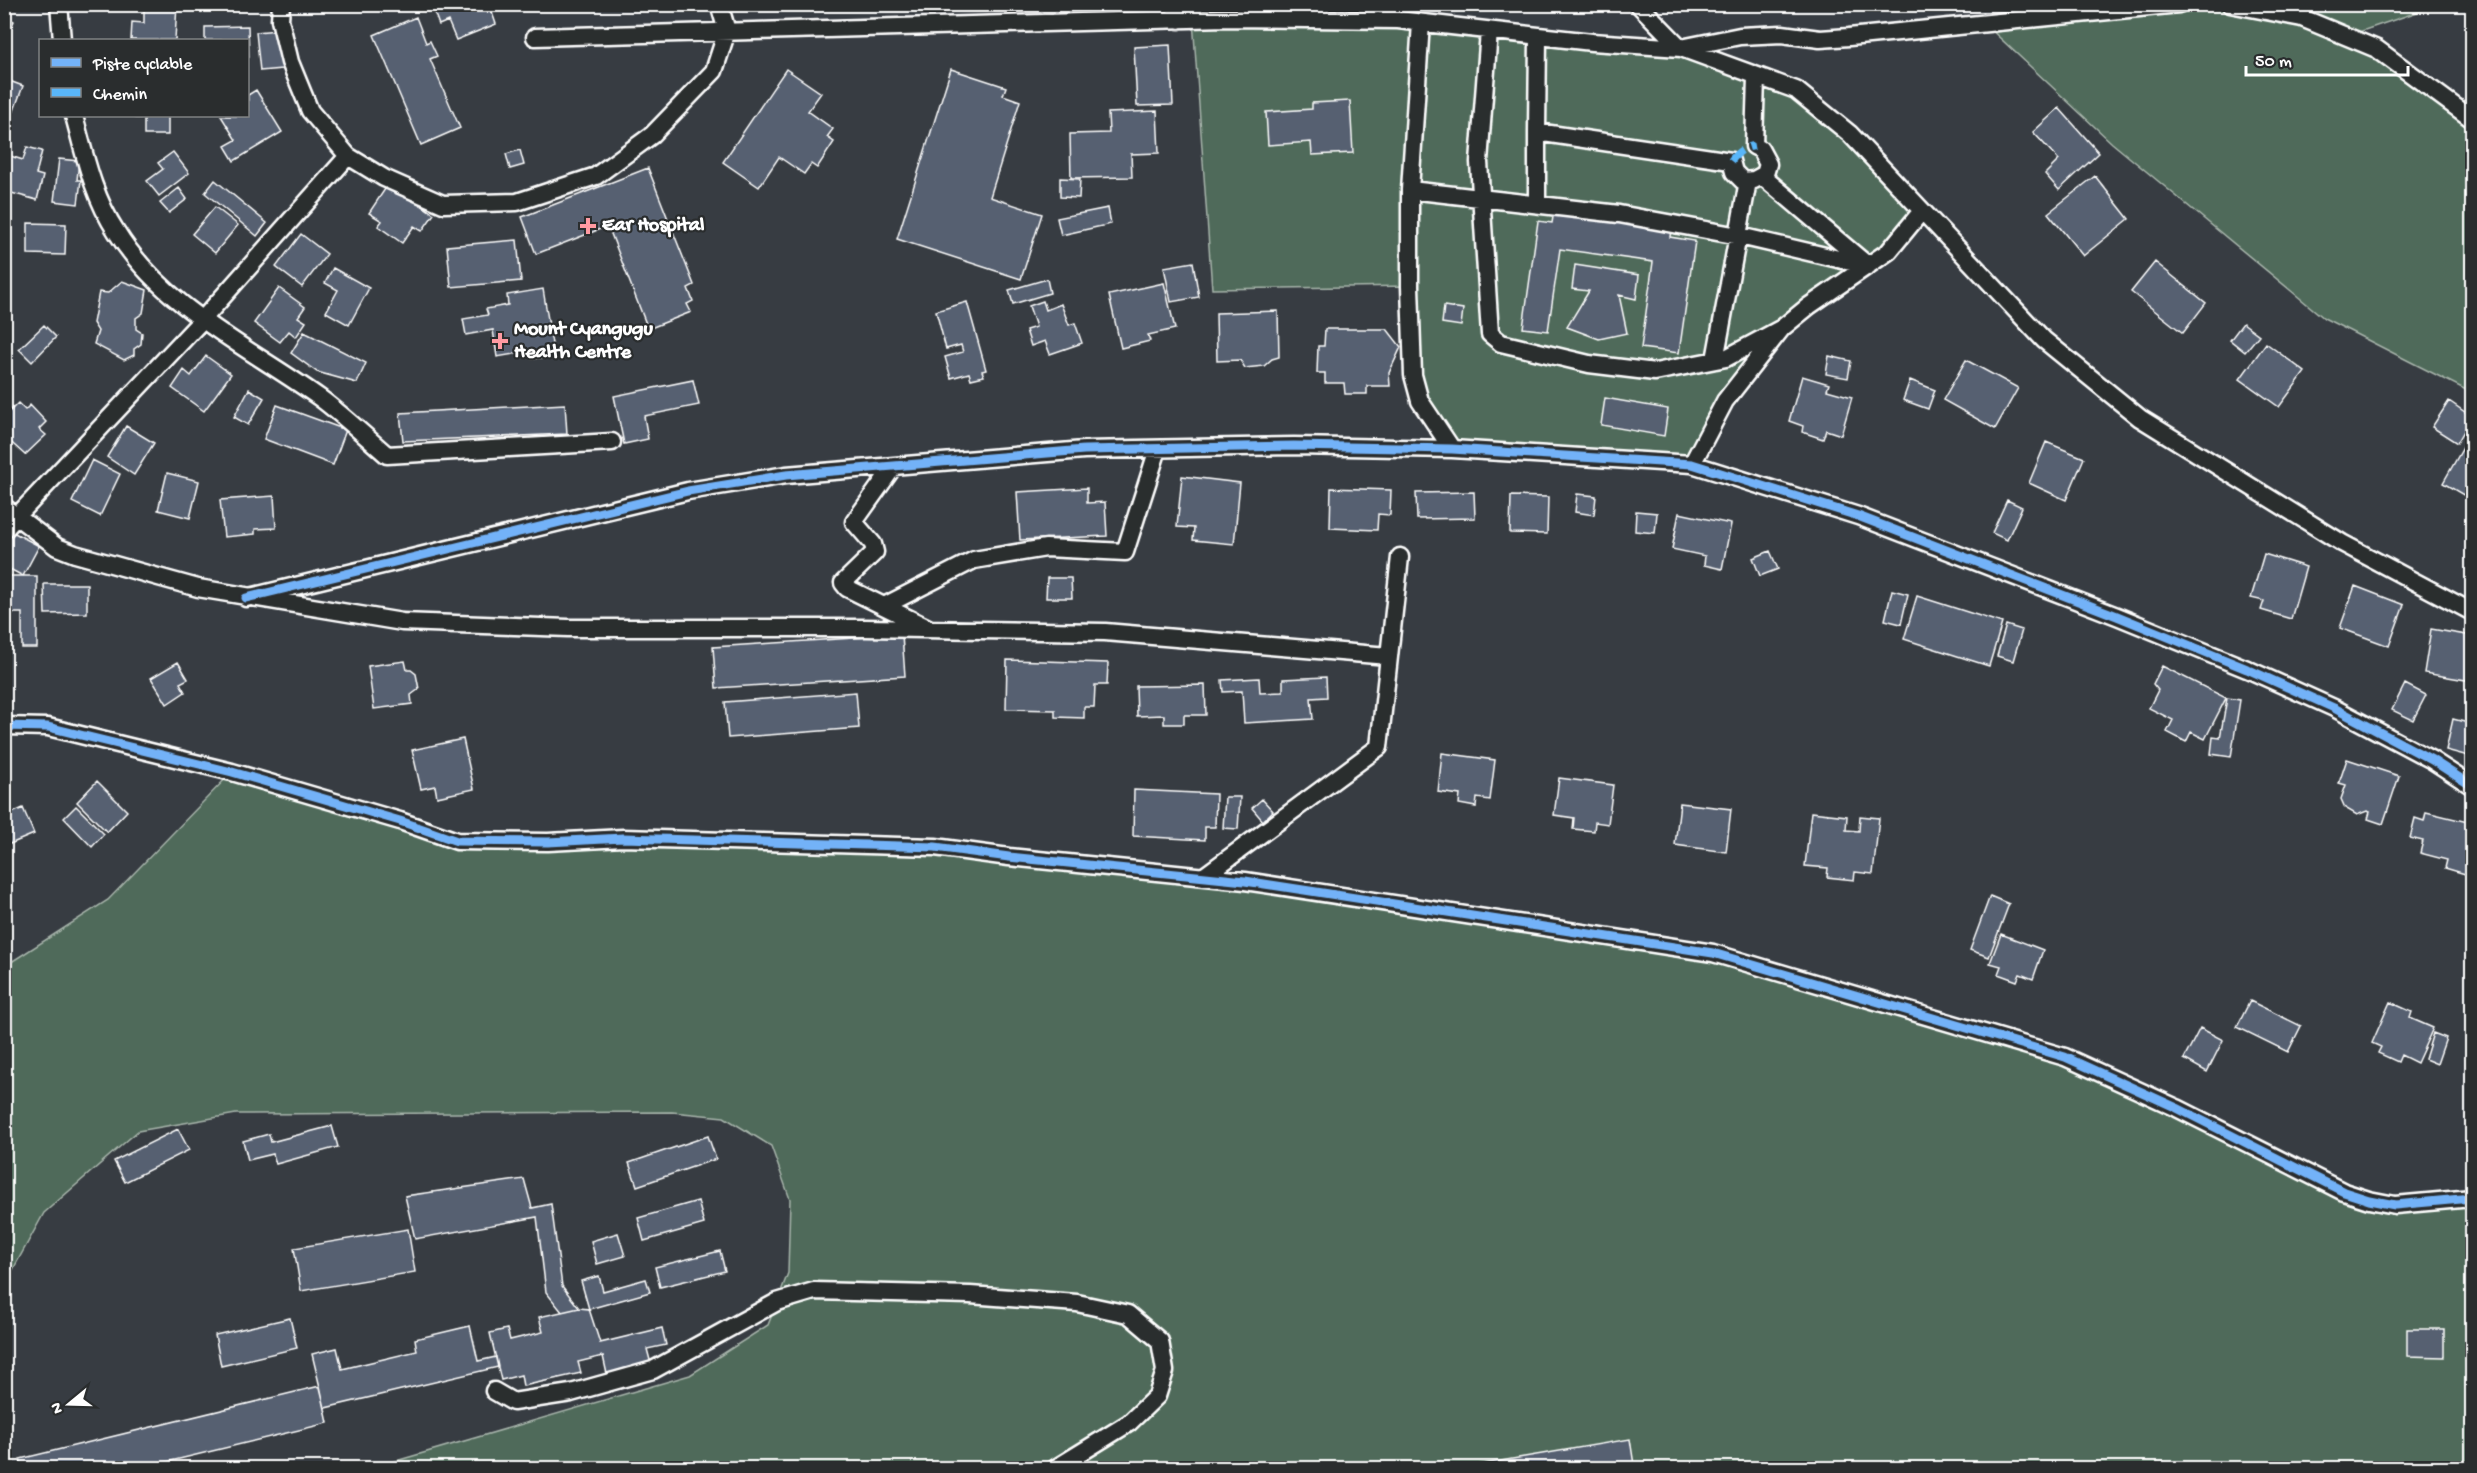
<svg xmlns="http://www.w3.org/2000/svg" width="2477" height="1473" font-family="'Gochi Hand',sans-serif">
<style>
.green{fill:#506b5a;stroke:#a8b5ac;stroke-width:1.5}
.building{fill:#566071;stroke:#fff;stroke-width:1.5}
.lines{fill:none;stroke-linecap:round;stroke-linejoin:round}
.street-casing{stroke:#fff;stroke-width:21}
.street{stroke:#2a2d2e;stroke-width:16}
.quiet{stroke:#59b6f9;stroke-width:8;stroke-dasharray:15 8;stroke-linecap:butt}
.cycleway-casing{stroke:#2a2d2e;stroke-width:13}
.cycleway{stroke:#73b2f8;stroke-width:9}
.poi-dot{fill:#ff9aa2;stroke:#2a2d2e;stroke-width:2}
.labels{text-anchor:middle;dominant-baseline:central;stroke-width:4.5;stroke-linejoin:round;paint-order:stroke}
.poi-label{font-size:20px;font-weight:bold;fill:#fff;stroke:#2a2d2e;text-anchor:start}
</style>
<rect width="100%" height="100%" fill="#373c42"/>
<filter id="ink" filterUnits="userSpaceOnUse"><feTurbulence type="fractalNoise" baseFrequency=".0167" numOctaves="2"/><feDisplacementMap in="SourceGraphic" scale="12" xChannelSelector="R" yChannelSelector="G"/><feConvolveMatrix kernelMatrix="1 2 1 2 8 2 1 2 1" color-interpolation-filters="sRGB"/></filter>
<g filter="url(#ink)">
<path class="green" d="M2179 5H2230L2302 18 2310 5H2438L2347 36 2472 119V393L2324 318 2112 143 1985 24Z
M1193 20H1398L1681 48 1798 87 1925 203 1889 251 1782 328 1692 464 1452 449 1420 401 1410 286 1212 289Z
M232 772 457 841 889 844 1245 881 1713 953 2065 1057 2369 1200 2472 1198V1468H372L690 1375 768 1325 788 1273 790 1199 771 1146 724 1117 672 1112 236 1114 138 1131 44 1213 5 1284V966L108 900Z"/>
<path class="building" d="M144 4H177L175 40H131L132 22 144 23Z
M431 4H489L496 24 456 40 448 21 439 25Z
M4 16 14 21 4 43Z
M416 17 426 43 430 41 437 56 430 59 460 128 421 145 374 35Z
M248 26 249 58 248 40H205V27Z
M278 30 282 69 260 71 256 32Z
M1170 45 1173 105 1137 106 1134 47Z
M786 69 821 93 808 111 833 129 827 137 834 142 817 168 811 164 804 174 779 157 759 187 723 162Z
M951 69 1006 87 1003 95 1020 101 990 197 1042 214 1021 279 897 239Z
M4 79 23 86 12 116 4 113Z
M256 90 282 132 234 161 225 146 236 140 221 116H248V95Z
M1350 101 1353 153 1312 155 1311 142 1268 145 1266 112 1312 109V103Z
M2059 108 2099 153 2059 190 2045 174 2059 160 2033 132Z
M1157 111 1159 153 1131 154 1132 177 1071 178 1070 134 1109 133 1108 113Z
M135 116H168V135H144V118H135Z
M4 119 11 121 7 136 4 135Z
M27 147 42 151 36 174 43 176 37 200 4 191V154L23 160Z
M520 150 524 165 510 169 506 154Z
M173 152 189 173 159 196 147 181 163 169 158 163Z
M59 159 79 161 77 180H81L78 204 54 201Z
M648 168 694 285 688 288 693 301 687 304 691 312 648 329 608 226 536 254 522 217Z
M2095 176 2129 219 2083 256 2048 213Z
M1060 178 1080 179 1079 198 1060 197Z
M215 180 267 223 257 236 205 193Z
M389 183 434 214 422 231 414 226 402 243 378 226 382 221 369 213Z
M179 188 187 199 169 213 160 203Z
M215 207 238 225 215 253 192 234Z
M1108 208 1111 224 1061 235 1057 218Z
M1554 211 1671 228 1670 237 1695 241 1679 353 1641 348 1653 262 1560 249 1548 331 1523 328 1538 221 1552 223Z
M28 223 66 224 65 255 28 254Z
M301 234 327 254 302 287 276 267Z
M517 240 521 281 451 287 447 246Z
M1193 262 1199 297 1171 302 1164 267Z
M2155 262 2206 303 2183 333 2131 292Z
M1575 265 1639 275 1636 299 1619 295 1627 333 1599 339 1567 327 1589 291 1572 289Z
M333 268 369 288 349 325 326 312 338 290 325 283Z
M1047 279 1050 293 1013 304 1009 290Z
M122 281 147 290 143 313 136 318V329L142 333 141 344 134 349V355L124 360 94 344 98 331 93 323 99 292 108 293Z
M1164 283 1175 329 1148 335 1150 341 1121 348 1109 295Z
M279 288 305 307 298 317 306 322 296 337 289 331 280 342 254 323Z
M543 289 554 356 532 359 531 351 497 357 493 330 466 335 463 319 488 315 486 309 508 305 507 295Z
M1043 301 1046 310 1061 304 1069 325 1075 323 1082 343 1050 354 1045 341 1031 346 1026 330 1036 327 1029 306Z
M967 302 986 370 982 371 984 376 971 379 969 373 951 378 945 357 963 352 961 345 946 349 936 311Z
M1444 306 1463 309 1461 326 1442 323Z
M1278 311 1279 357 1272 359 1264 366 1245 368 1240 360 1217 361 1216 313Z
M2243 323 2259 335 2245 352 2230 340Z
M44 325 56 337 32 362 19 349Z
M1325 329H1387L1401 347 1389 373 1390 386H1367V394H1345L1344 383H1325V373H1317L1318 346H1324Z
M304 332 366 363 357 383 317 372 291 353Z
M2266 343 2305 372 2279 407 2240 379Z
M206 356 231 374 204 411 172 388 184 370 191 376Z
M1829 356 1851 361 1848 378 1826 374Z
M1966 360 2018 388 1995 429 1943 400Z
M1802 376 1829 384 1827 390 1852 397 1841 435 1826 430 1823 439 1802 432 1803 426 1789 421Z
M693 380 699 405 644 416 648 439 624 444 614 396Z
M1910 380 1935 390 1928 409 1903 400Z
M249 389 264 398 248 425 234 417Z
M1605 398 1668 409 1664 436 1601 425Z
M2449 401 2472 417 2457 443 2432 427Z
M18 403 25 410 30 405 46 422 39 429 46 435 25 455 4 436V417Z
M565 404 567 434 403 441 400 413Z
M277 405 346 430 333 465 264 439Z
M126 426 154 443 134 475 107 457Z
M2046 442 2084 458 2066 500 2029 483Z
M2464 446 2472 450V500L2443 483Z
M92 460 120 474 100 516 72 502Z
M167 473 199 481 190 518 158 510Z
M1182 476 1240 483 1234 544 1193 540 1194 528 1177 527Z
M1087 488V503L1105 502 1107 536 1020 540 1017 492Z
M1331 488 1391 490 1390 515 1378 514 1377 530 1330 528Z
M1474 492 1475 518 1417 519 1416 493Z
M1577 494 1596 496 1594 515 1575 512Z
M274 496 276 528 255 529V534L224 537 220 500Z
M1511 496 1548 497 1547 534 1510 533Z
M2007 500 2022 507 2007 540 1992 533Z
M1636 511 1657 513 1655 533 1635 531Z
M1679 513 1731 524 1722 569 1704 565 1705 556 1672 549Z
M11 531 39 546 23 576 4 566V542Z
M1770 551 1778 569 1760 576 1753 558Z
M2264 554 2306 567 2291 619 2261 610 2264 601 2251 598Z
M4 576H37V648H22V613H4Z
M1047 578H1071L1072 598H1046Z
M44 584H87V613L45 614Z
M2355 586 2404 605 2389 646 2340 628Z
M1892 590 1908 594 1901 624 1885 620Z
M1917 596 2002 623 1989 666 1904 639Z
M2006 625 2022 630 2013 661 1997 656Z
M2431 629 2472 636V681L2424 673Z
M902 635 905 676 716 688 713 647Z
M1007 660 1108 663 1107 685H1095L1094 707H1084V718L1055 717V710L1006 709Z
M405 661 407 670H411L416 674 419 689 411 695 412 704 374 709 368 666Z
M178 662 188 679 180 683 185 692 167 704 151 678Z
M2162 666 2226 698 2205 739 2191 732 2186 742 2167 732 2173 720 2149 708 2158 690 2153 684Z
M1326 677 1327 697 1311 698 1313 719 1244 723 1242 691 1223 692 1222 680 1259 678 1260 693 1283 692V679Z
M2405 684 2426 695 2413 720 2392 710Z
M1205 685 1206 715H1184V724H1164V715L1137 716 1136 686Z
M856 692 859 728 728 738 725 702Z
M2227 698 2240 700 2231 757 2211 754 2213 737 2220 738Z
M2453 719 2472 724V757L2446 750Z
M463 739 474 789 437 797 435 786 421 789 412 750Z
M1442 753 1495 760 1490 800 1477 798 1476 807 1459 804 1460 795 1438 792Z
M2347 759 2399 776 2383 824 2368 819 2370 812 2367 811 2357 815 2345 808 2341 799 2346 785 2339 783Z
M1559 778 1613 785 1608 824 1595 822 1594 831 1573 829 1574 818 1554 815Z
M97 781 127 811 107 832 77 802Z
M1134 790 1216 794 1215 827H1205V840L1133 836Z
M1225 797H1240L1238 829 1223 828Z
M1262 799 1273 811 1263 821 1252 808Z
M1680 803 1731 809 1726 852 1675 845Z
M76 806 104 834 92 847 64 818Z
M23 808 34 834 10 844 4 834V812L7 811 8 815Z
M1811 812 1847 816 1846 830 1859 831 1860 816 1879 818 1873 874 1855 872 1854 880 1827 877 1828 868 1805 866Z
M2426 812 2472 823V876L2445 868 2447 860 2420 853 2423 841 2410 838 2415 818 2424 821Z
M1990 896 2009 904 1989 957 1970 950Z
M2001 934 2043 950 2033 979 2020 974 2017 981 1998 974 2001 966 1990 963Z
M2250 1001 2301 1026 2288 1052 2237 1027Z
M2390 1002 2412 1012 2410 1018 2433 1028 2417 1063 2401 1055 2398 1062 2378 1053 2381 1047 2372 1043Z
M2200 1028 2223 1040 2207 1072 2184 1059Z
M2433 1033 2446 1038 2437 1064 2425 1059Z
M332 1126 338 1147 276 1164 273 1154 248 1160 243 1141 269 1134 271 1142Z
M178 1129 189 1150 125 1182 114 1161Z
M708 1136 716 1159 637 1186 629 1163Z
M524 1179 532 1208 551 1204 562 1286 579 1308 562 1312 546 1292 537 1217 415 1239 405 1196Z
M698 1201 704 1224 644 1241 638 1218Z
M408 1229 415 1272 301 1291 294 1248Z
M618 1233 625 1256 597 1264 591 1241Z
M720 1251 725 1271 660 1287 655 1267Z
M599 1276 603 1291 646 1279 650 1292 589 1309 581 1281Z
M579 1308 589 1309 600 1343 662 1328 666 1345 647 1349 651 1364 607 1374 603 1356 578 1362 581 1373 523 1386 521 1375 501 1380 490 1333 507 1329 510 1340 543 1332 539 1317Z
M290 1318 297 1348 221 1366 215 1335Z
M470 1326 478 1361 496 1357 498 1367 325 1408 312 1354 337 1348 342 1369 417 1351 415 1339Z
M2407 1329H2444V1357L2407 1356Z
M320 1386 328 1423 142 1468H23L20 1459Z
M1630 1439 1634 1465 1615 1468 1465 1467Z"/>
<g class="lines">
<defs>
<path id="street" d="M59 4 62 40
M281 4 280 20 290 62 310 111 348 156 384 178 443 204 517 202 596 176 652 135 714 71 727 31 719 4
M1175 4 1179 20
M1638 4 1681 48 1796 90 1850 134 2044 340 2140 418 2342 543 2472 612
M2230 4 2302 18 2377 49 2472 119
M1421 23 1410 190 1619 214 1744 237 1868 266
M1489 31 1479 162 1490 334 1501 343 1589 364 1655 372 1726 358 1782 328
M535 37 1225 18 1398 20 1592 42 1681 48 1740 36 1782 34 1820 39 1849 37 2179 4
M74 116C85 156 93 196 116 231 162 307 250 348 320 398 343 415 365 436 387 455L612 442
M1537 132 1538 36
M1762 176 1865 263
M1410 190V286L1413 375 1420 401 1452 449
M1537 203V132L1731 161 1734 172 1743 181 1754 180 1765 174 1768 164 1760 149 1754 146 1756 77
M1715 360 1748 181
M1692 464 1725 401 1782 328 1809 306 1889 251 1921 212
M894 466 854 522 873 544 875 552 843 583 847 588 928 628
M4 507 57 547 75 554 198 588 402 622 568 628H865L1105 632 1388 656
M4 530 203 319 348 156
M246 598 688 491 786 475 1084 450 1294 446 1452 449 1692 464 1858 516 2117 616 2247 669 2334 708 2432 760 2472 786
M884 606 974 560 1046 548 1125 552 1158 449
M4 726 48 727 232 772 400 821 457 841 548 842 623 838 935 847 1009 857 1245 881 1713 953 2065 1057 2177 1108 2344 1192 2369 1200 2395 1205 2472 1198
M1203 877 1379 747 1400 557
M494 1391 513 1402 571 1393 653 1370 777 1302 814 1291 970 1295 1077 1303 1128 1314 1160 1341 1165 1371 1157 1396 1129 1423 1056 1468"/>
</defs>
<use href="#street" class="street-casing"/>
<use href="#street" class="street"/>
<path class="quiet" d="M1731 161C1738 152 1743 148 1754 146"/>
<defs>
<path id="cycleway" d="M246 598 688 491 786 475 1084 450 1294 446 1452 449 1692 464 1858 516 2117 616 2247 669 2334 708 2432 760 2472 786
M4 726 48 727 232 772 400 821 457 841 548 842 623 838 935 847 1009 857 1245 881 1713 953 2065 1057 2177 1108 2344 1192 2369 1200 2395 1205 2472 1198"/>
</defs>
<use href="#cycleway" class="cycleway-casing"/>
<use href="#cycleway" class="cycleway"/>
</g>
</g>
<g class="poi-dot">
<path d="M585 217h6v6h6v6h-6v6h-6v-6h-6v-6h6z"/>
<path d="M497 332h6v6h6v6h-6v6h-6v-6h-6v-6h6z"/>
</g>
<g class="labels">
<g class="poi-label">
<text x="602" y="226">Ear Hospital</text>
<text x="514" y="330">Mount Cyangugu<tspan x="514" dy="23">Health Centre</tspan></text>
</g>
</g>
<rect width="2477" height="1473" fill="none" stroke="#2a2d2e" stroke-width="24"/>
<rect x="12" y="12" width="2453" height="1449" fill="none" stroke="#fff" stroke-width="2" filter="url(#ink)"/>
<rect x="39" y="39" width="210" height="78" fill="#2a2d2e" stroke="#7f8182" stroke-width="1.5"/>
<rect x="51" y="58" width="30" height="9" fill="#73b2f8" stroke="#7f8182" stroke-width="1.5"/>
<text x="93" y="69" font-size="18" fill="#ffffff">Piste cyclable</text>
<rect x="51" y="88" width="30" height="9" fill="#59b6f9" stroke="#7f8182" stroke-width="1.5"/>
<text x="93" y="99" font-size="18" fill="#ffffff">Chemin</text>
<g transform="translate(69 1404) rotate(251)" stroke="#2a2d2e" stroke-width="4.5" paint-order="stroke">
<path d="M0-4.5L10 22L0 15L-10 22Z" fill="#ffffff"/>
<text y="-9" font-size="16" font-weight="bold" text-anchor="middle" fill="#ffffff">N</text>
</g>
<path d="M2246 66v9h162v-9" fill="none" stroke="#ffffff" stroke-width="3"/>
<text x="2255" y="66" font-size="18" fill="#ffffff" stroke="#2a2d2e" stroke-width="4.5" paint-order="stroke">50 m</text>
</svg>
